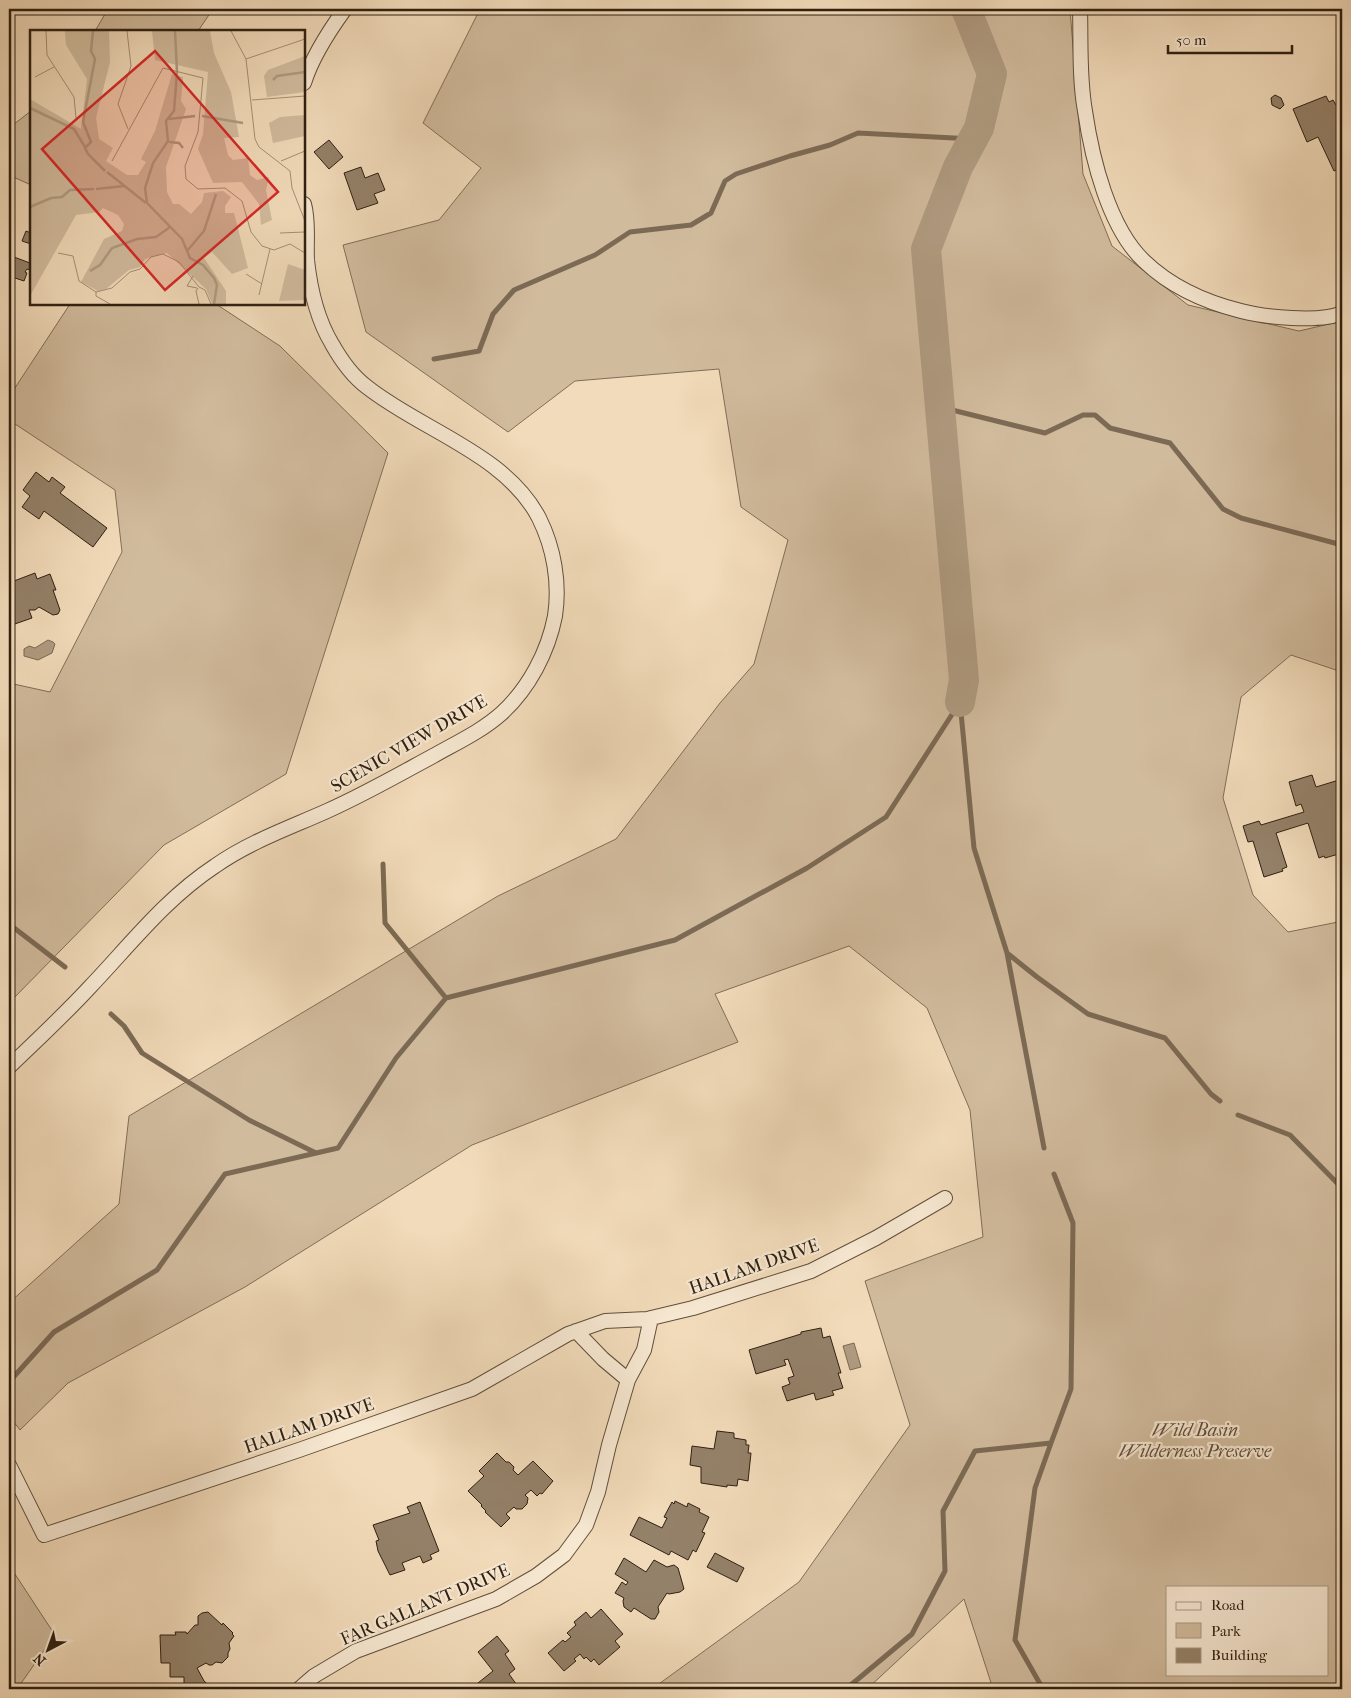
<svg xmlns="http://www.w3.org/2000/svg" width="1351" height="1698" font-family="'IM FELL French Canon',serif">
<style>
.green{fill:#d1bb9d;stroke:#806e58;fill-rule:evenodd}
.water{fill:#b09b81;stroke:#7c6a55}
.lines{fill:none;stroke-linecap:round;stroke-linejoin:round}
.stream{stroke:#7c6a55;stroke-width:5}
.river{stroke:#b09b81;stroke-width:30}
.building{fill:#948169;stroke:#2f2012}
.minor-casing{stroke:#604f3c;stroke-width:16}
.minor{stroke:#f7e8d2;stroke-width:14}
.labels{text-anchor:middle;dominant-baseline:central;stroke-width:4.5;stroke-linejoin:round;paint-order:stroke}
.street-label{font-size:18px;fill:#2f2012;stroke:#f7e8d2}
.park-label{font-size:18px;font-style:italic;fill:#604e3c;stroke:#f7e8d2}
.inset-river{fill:none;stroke:#b09b81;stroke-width:2.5}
.inset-road{fill:none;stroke:#a49077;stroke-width:1}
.view{fill:#d62828;fill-opacity:0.15;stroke:#d62828;stroke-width:2.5}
.inset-edge{fill:none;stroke:#2f2012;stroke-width:2.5}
</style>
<rect width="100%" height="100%" fill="#f2dbba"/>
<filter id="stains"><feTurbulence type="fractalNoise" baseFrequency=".004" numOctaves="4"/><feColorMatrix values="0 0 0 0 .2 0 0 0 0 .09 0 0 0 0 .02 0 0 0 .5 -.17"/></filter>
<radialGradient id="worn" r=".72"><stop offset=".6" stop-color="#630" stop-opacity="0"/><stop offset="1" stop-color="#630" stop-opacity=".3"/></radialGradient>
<path class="green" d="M108 9H213L198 31H95Z
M480 9H1070L1083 174 1112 246 1188 305 1299 331 1342 321V672L1291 655 1241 697 1223 798 1253 895 1288 932 1338 922 1342 925V1689H993L964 1599 867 1689H652L799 1582 910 1425 865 1281 983 1237 970 1110 927 1008 849 946 715 994 738 1042 472 1145 245 1287 68 1383 20 1430 9 1416V1303L119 1204 129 1116 498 896 616 839 720 703 754 664 788 540 741 507 719 369 575 381 508 432 366 332 343 245 439 220 481 168 423 123ZM1167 1587H1327V1674H1167Z
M31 111V185L9 175V128Z
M70 304H216L280 346 388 453 286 774 164 845 9 1003V683L50 692 122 552 115 490 9 420V397Z
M9 1565 55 1635 17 1689H9Z"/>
<path class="water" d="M48 640 53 642 55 644 52 653 38 660 24 656V649L29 646 35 648Z
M854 1343 861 1367 850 1370 843 1346Z"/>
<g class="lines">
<path class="stream" d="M434 359 479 351 493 314 514 290 595 255 630 232 691 225 711 213 725 181 736 174 790 156 830 145 858 133 973 139
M940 407 1045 433 1083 415H1095L1110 428 1170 443 1223 509 1241 518 1342 545
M960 702 974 848 1007 953 1044 1148
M383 864 385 923 446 998
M9 924 65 967
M1007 953 1037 977 1088 1014 1165 1038 1211 1094 1220 1101
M111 1014 124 1026 142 1053 249 1120 316 1153
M1238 1115 1290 1135 1342 1188
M9 1382 54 1332 157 1270 225 1174 338 1148 396 1058 446 998 675 940 807 868 886 817 960 702
M846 1689 912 1634 945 1571 943 1511 975 1451 1051 1443 1071 1389 1073 1223 1054 1174
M1043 1689 1015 1640 1035 1488 1051 1443"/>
<path class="river" d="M960 702 964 680 926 249 958 167 979 128 992 74 966 9"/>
</g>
<path class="building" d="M1275 95 1281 98 1284 105 1280 109 1272 105 1271 98Z
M1326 96 1329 102 1333 100 1336 105 1342 102V127L1338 129 1342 139V167L1334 171 1318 137 1307 142 1293 109Z
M329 140 343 157 329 169 314 152Z
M361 167 365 178 378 173 385 190 374 194 378 203 357 210 344 173Z
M26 231 31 233V244L22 241Z
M14 257 30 263 31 259V270L27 269 25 272 27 273 24 281 9 276V278V261L12 262Z
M36 472 49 482 52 477 65 487 60 493 107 528 93 547 44 511 39 519 22 507 30 496 23 490Z
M35 573 37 579 50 574 56 590H53L60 610 58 614 53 615 39 607 35 610H29L32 618 9 626V576L12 575 14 581Z
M1312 775 1316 787 1339 780 1342 796V853L1325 858 1324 856 1319 858 1308 823 1276 833 1287 867 1282 869 1283 871 1264 877 1253 841 1248 842 1243 826 1259 821 1261 825 1304 812 1301 804 1296 806 1289 782Z
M821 1328 823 1338 830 1336 841 1373H838L843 1388 832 1391 834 1395 816 1400 814 1393 787 1401 782 1387 790 1384 788 1378 794 1376 788 1359 784 1360 786 1365 756 1374 749 1350 801 1334V1332Z
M717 1431 734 1433V1438L746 1440V1445H749L748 1453H751L748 1481 738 1479 737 1486 727 1485V1487L701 1483V1467L690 1465 692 1446 714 1449Z
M497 1453 506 1462H509L514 1467 513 1470 518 1475 533 1461 553 1481 542 1494 540 1493 537 1496 531 1490 525 1495 528 1498 527 1504 522 1509H516L514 1507 506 1514 510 1518 501 1527 485 1512 486 1511 481 1506 482 1505 468 1491 484 1476 479 1471Z
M675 1501 687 1507 688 1503 700 1509 699 1512 709 1517 702 1532 705 1533 696 1552 693 1550 688 1560 671 1551 669 1555 630 1535 639 1517 662 1528 667 1518 664 1517 672 1502 674 1504Z
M420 1502 439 1551 430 1555 432 1559 423 1563 420 1556 402 1563 405 1570 390 1575 378 1551 376 1541 379 1540 373 1525 410 1513 407 1507Z
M715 1553 744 1568 737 1582 707 1567Z
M624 1558 646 1572 654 1560 667 1567 674 1565 678 1568 684 1589 680 1592 669 1594 667 1593 658 1607 659 1612 655 1619H651L634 1608 631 1612 624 1607 623 1601 624 1598 615 1593 622 1582 626 1585 628 1582 615 1574Z
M601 1609 623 1634 615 1641 620 1647 599 1665 594 1659 591 1662 586 1657 584 1659 580 1654 574 1659 576 1661 564 1671 548 1653 563 1640 565 1642 571 1637 567 1633 576 1625 574 1622 586 1612 591 1618Z
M208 1612 222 1625 223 1623 233 1633 232 1634 234 1636 229 1643 230 1649 228 1653V1657L222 1663 216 1662 212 1665H209L206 1663 197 1668 204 1681 213 1689H184V1677H170V1663H161L160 1635H176L175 1632H186L187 1634 195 1625H198V1616L202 1613Z
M497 1636 509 1651 505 1654 515 1669 509 1674 519 1688 518 1689H474L473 1687 493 1671 478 1652Z"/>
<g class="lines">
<defs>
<path id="minor" d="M1080 9C1081 42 1079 78 1085 111 1092 159 1109 228 1144 261 1171 287 1205 302 1241 311 1264 317 1320 323 1342 313
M304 83C312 57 329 31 345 9
M9 1067C36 1041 64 1015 89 988 130 945 165 899 215 866 249 842 289 828 327 811 363 795 398 775 433 756 456 743 482 731 502 713 529 688 548 652 555 616 560 583 554 548 539 518 506 454 421 430 367 387 352 376 341 360 332 344 317 319 310 288 307 260 306 241 309 222 304 204
M576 1331 603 1359 628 1380
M9 1465 44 1535 299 1450 472 1389 568 1334 605 1321 647 1319 693 1308 811 1271 876 1238 945 1198
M299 1689 314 1676 356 1651 496 1599 536 1576 564 1555 586 1525 598 1492 609 1445 628 1380 644 1350 651 1318"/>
</defs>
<use href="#minor" class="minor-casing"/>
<use href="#minor" class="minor"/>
</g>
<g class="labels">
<g class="street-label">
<text transform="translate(409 744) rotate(-30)">SCENIC VIEW DRIVE</text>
<text transform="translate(754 1267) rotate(-19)">HALLAM DRIVE</text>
<text transform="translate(309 1426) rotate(-19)">HALLAM DRIVE</text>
<text transform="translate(425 1605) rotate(-23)">FAR GALLANT DRIVE</text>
</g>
<g class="park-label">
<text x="1195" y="1430">Wild Basin<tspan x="1195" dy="21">Wilderness Preserve</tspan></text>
</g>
</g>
<g transform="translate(30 30)">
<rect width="275" height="275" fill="#f2dbba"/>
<path d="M35 1H79L80 32 66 88 69 109 83 118 76 131 97 145H108L116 132 111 129 125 101 142 44 153 47 151 71 156 79 136 137 137 162 143 174H149L161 184 172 172 174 163 193 161 201 167 195 176V183H204L218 238 202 244 182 222 174 228 196 261V274H182L176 259 137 223 115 229 110 237 99 240 76 259 68 261 51 252 74 209 92 201 94 194 88 185 73 178 69 182 46 185 0 266V69L51 99 57 49 36 15ZM122 1H180L184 23 201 62 209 107 194 108 198 125 203 130 218 128 220 145 227 150 239 147 236 160 242 190 231 195 229 174 212 152 183 153 168 119 173 104 178 42 125 30ZM275 26V62L237 67 234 46 238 40ZM275 85V106L243 113 239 93 250 87ZM258 234 275 240V270L249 271Z" fill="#d1bb9d"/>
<path class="inset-river" d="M63 1 61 21 65 29 53 92 61 112 55 118 58 124 75 141M243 50 247 46 275 42M0 78 44 99 55 117M172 86 213 93M139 89 165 86M139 112 149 113 153 118M77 142 116 173M66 159 94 156M117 173 115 158 123 133 138 111 136 91 144 81 147 42 145 1M117 173 152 209 160 228 173 235 184 248 187 255 184 274M0 177 21 168 32 167 40 160 64 159M157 221 174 201 186 164M60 241 70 235 82 218 107 209 126 207 140 197"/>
<path class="inset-road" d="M16 1 17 25 44 67 46 88M97 1 101 36 88 74 98 99M201 1 216 29 225 109 229 117 260 141 262 158 275 191M216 29 275 9M5 47 24 37M222 70 275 66M82 131 133 38 173 48 168 102 155 136 156 149 168 159 195 158 212 171 221 202 232 216 244 220 260 214 275 223M251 131 275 121M250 203 275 202M28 223 43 226 49 251 66 262 82 258 100 242 110 239 121 227 133 224 149 232 169 257M216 244 232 254M163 246 157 256 167 258M169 257 175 260 181 274M168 258 166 261 169 274M66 262V266L80 274M229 265 240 219"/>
<path class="view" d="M125 21 248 162 135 260 12 119Z"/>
<rect width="275" height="275" class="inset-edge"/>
</g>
<rect width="1351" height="1698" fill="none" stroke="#f2dbba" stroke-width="30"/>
<rect x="10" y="10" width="1331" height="1678" fill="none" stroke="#2f2012" stroke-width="2.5"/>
<rect x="15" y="15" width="1321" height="1668" fill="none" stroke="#2f2012"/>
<rect x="1166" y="1586" width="162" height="90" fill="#f7e8d2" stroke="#a79885"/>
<rect x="1176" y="1602" width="25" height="8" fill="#f7e8d2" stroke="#a79885"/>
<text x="1211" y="1610" font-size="15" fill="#2f2012">Road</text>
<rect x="1176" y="1623" width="25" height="15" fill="#d1bb9d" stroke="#a79885"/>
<text x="1211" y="1636" font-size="15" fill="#2f2012">Park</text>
<rect x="1176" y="1648" width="25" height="15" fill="#948169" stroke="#a79885"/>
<text x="1211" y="1660" font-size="15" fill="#2f2012">Building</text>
<g transform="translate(48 1650) rotate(221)" stroke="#f7e8d2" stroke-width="4" paint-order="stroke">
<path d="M0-4L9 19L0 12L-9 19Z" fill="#2f2012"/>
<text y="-8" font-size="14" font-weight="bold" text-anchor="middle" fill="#2f2012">N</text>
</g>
<path d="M1168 45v8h124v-8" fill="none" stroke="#2f2012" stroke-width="2.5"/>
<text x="1176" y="45" font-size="15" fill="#2f2012" stroke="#f7e8d2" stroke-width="4" paint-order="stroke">50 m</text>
<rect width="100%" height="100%" filter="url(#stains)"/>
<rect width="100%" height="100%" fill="url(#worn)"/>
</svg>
